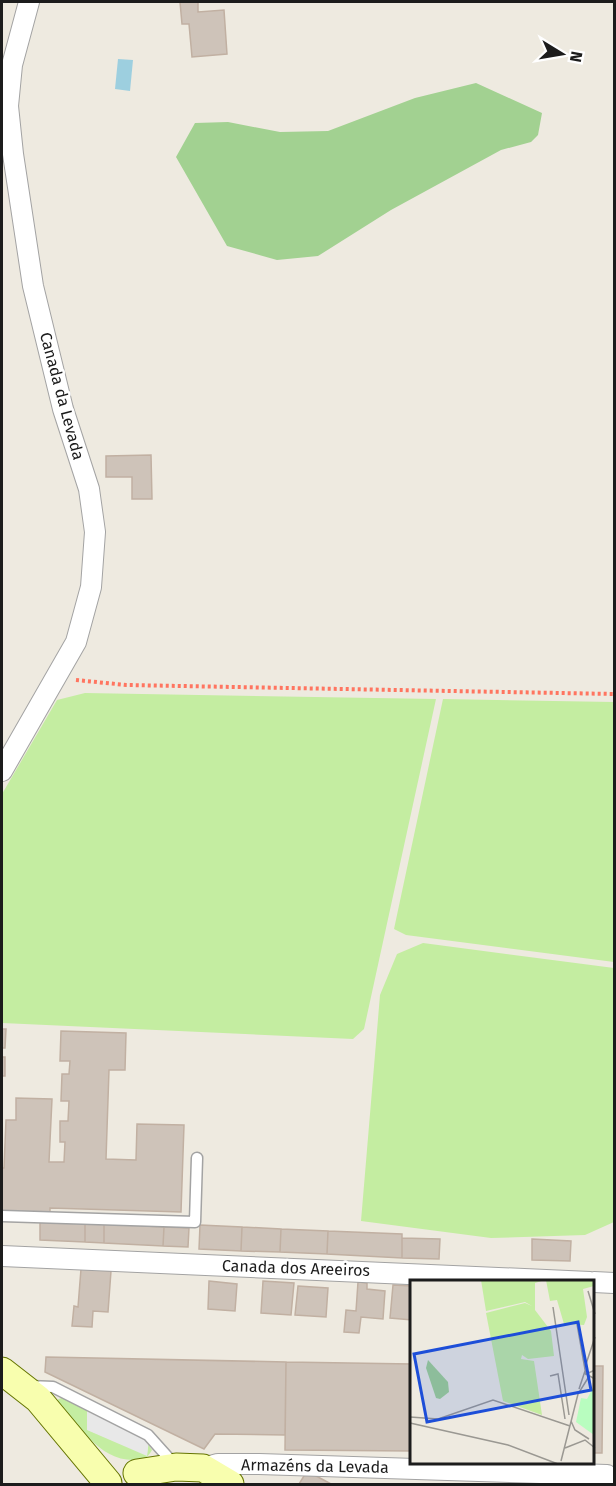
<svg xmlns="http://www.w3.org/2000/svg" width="616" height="1486" font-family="'Fira Sans',sans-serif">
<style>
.grass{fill:#c4eda1}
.forest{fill:#a2d191}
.parking{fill:#e8e8e8}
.water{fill:#9dcfdf}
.building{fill:#cec3b9;stroke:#c1b0a2;stroke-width:1.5}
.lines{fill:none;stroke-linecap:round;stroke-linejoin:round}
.lane-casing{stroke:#a3a3a3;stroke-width:13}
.street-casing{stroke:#a3a3a3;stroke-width:22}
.secondary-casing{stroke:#657500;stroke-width:29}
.path{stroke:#ff7560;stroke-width:4;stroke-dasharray:3 3;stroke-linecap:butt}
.lane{stroke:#fff;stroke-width:10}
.street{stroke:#fff;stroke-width:20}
.secondary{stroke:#f8feae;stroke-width:27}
.labels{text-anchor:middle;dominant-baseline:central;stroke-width:5;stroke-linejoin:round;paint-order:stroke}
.street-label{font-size:16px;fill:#1c1c1c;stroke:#fff}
.inset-road{fill:none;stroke:#9a9892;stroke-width:1.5}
.view{fill:#1d4ed8;fill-opacity:0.15;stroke:#1d4ed8;stroke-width:3}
.inset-edge{fill:none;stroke:#1c1c1c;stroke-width:3}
</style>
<rect width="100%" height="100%" fill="#eeeae0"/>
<path class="grass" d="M85 693 436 699 364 1029 353 1039 2 1023V794L57 700Z
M443 699 614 702V962L406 935 394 929Z
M423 943 614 968V1222L585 1235 491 1238 361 1221 380 995 397 954Z
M63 1397 87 1411 88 1430 147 1455 148 1444 152 1450C147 1459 143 1460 133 1460 99 1460 77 1424 57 1400Z"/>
<path class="forest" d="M476 83 542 113 538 135 531 142 501 150 391 210 318 256 277 260 227 246 176 157 195 123 228 122 280 132 328 131 415 98Z"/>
<path class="parking" d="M87 1411 149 1440 147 1456 87 1430Z"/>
<path class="water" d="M118 59 133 60 130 91 115 89Z"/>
<path class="building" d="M180 2H198V12L224 10 227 54 192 57 189 24H182Z
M151 455 152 499H132V477H106V456Z
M2 1029H6L5 1048H2Z
M61 1031 126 1033 125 1070H109L106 1159 136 1160 137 1124 184 1125 181 1212 50 1208V1213L2 1212V1168H4L6 1120H16V1098L52 1099 49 1162H64L65 1142H60V1121H68L69 1101H61L62 1074H69L70 1061H60Z
M2 1057H5V1076H2Z
M40 1221 85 1223V1242L40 1240Z
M85 1223 104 1224V1243L85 1242Z
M104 1224 164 1227 163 1246 104 1243Z
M200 1225 242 1227 241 1251 199 1249Z
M164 1227 189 1228 188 1247 163 1246Z
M242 1227 281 1229 280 1252 241 1251Z
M281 1229 328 1231 327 1254 280 1252Z
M328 1231 402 1234V1258L327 1254Z
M402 1238 440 1239 439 1259 402 1258Z
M532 1239 571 1241 570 1261 532 1260Z
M81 1269 111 1271 108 1312 93 1311 92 1327 72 1326 74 1306 78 1307Z
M209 1281 237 1284 235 1311 208 1309Z
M263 1281 294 1283 291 1315 261 1313Z
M358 1282 367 1283V1289L385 1291 383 1319 361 1317 359 1333 344 1332 346 1310 356 1311Z
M393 1285 412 1286V1320L390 1318Z
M298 1286 328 1288 326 1317 295 1315Z
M46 1357 286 1362 285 1435 215 1434 204 1449 45 1372Z
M286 1362 412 1364V1451L285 1450Z
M594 1366H603L602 1453H594Z
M307 1471 331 1484H299Z"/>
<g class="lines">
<defs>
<path id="lane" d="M2 1216 195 1222 197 1158
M29 1386 53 1387 148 1435 174 1464"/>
<path id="street" d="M2 771 76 642 91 587 95 532 89 489 63 409 33 286 13 154 8 106 12 65 29 2
M2 1256 590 1282
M594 1282 614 1283
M203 1468 218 1464H259L607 1475"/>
<path id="secondary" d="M2 1371 38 1399 108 1483
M137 1473 176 1467 203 1468 230 1484"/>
</defs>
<use href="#lane" class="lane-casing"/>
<use href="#street" class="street-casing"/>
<use href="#secondary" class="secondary-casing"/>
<path class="path" d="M76 680 126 685 614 694"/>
<use href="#lane" class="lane"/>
<use href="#street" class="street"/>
<use href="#secondary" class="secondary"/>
</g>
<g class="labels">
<g class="street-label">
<text transform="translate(62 396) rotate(75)">Canada da Levada</text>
<text transform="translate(296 1268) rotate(2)">Canada dos Areeiros</text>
<text transform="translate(315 1466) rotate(1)">Armazéns da Levada</text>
</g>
</g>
<g transform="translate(410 1280)">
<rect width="184" height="184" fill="#eeeae0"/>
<path d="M71 0H135L125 3V30L141 51 144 76 118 79 112 75 111 79 124 81 132 135 93 121 76 33 115 23 122 26 115 22 76 31ZM136 0H184V6L173 9 177 37 174 45 154 44 147 20 140 21Z" fill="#c4eda1"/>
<path d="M18 80 38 102 39 112 30 119 26 118 16 88Z" fill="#a2d191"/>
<path d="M184 106V155L166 142 171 118 177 119Z" fill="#b8fdbf"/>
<path class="inset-road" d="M178 11 185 34M143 27 159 135M167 44 176 95M175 87 185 57M185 90 176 94 185 99M140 96 148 94 155 139M169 109 175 91M0 137 28 139 83 120 160 146M161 141 165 150 179 159M0 143 98 165 148 184M155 168 175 160 185 168M151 181 168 114 178 98"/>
<path class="view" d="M168 42 181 110 17 142 4 74Z"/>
<rect width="184" height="184" class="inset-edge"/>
</g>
<rect width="616" height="1486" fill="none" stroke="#1c1c1c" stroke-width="6"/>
<g transform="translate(562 54) rotate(101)" stroke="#ffffff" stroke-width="4.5" paint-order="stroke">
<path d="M0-4.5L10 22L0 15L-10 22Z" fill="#1c1c1c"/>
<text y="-9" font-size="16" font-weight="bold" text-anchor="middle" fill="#1c1c1c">N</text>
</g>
</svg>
